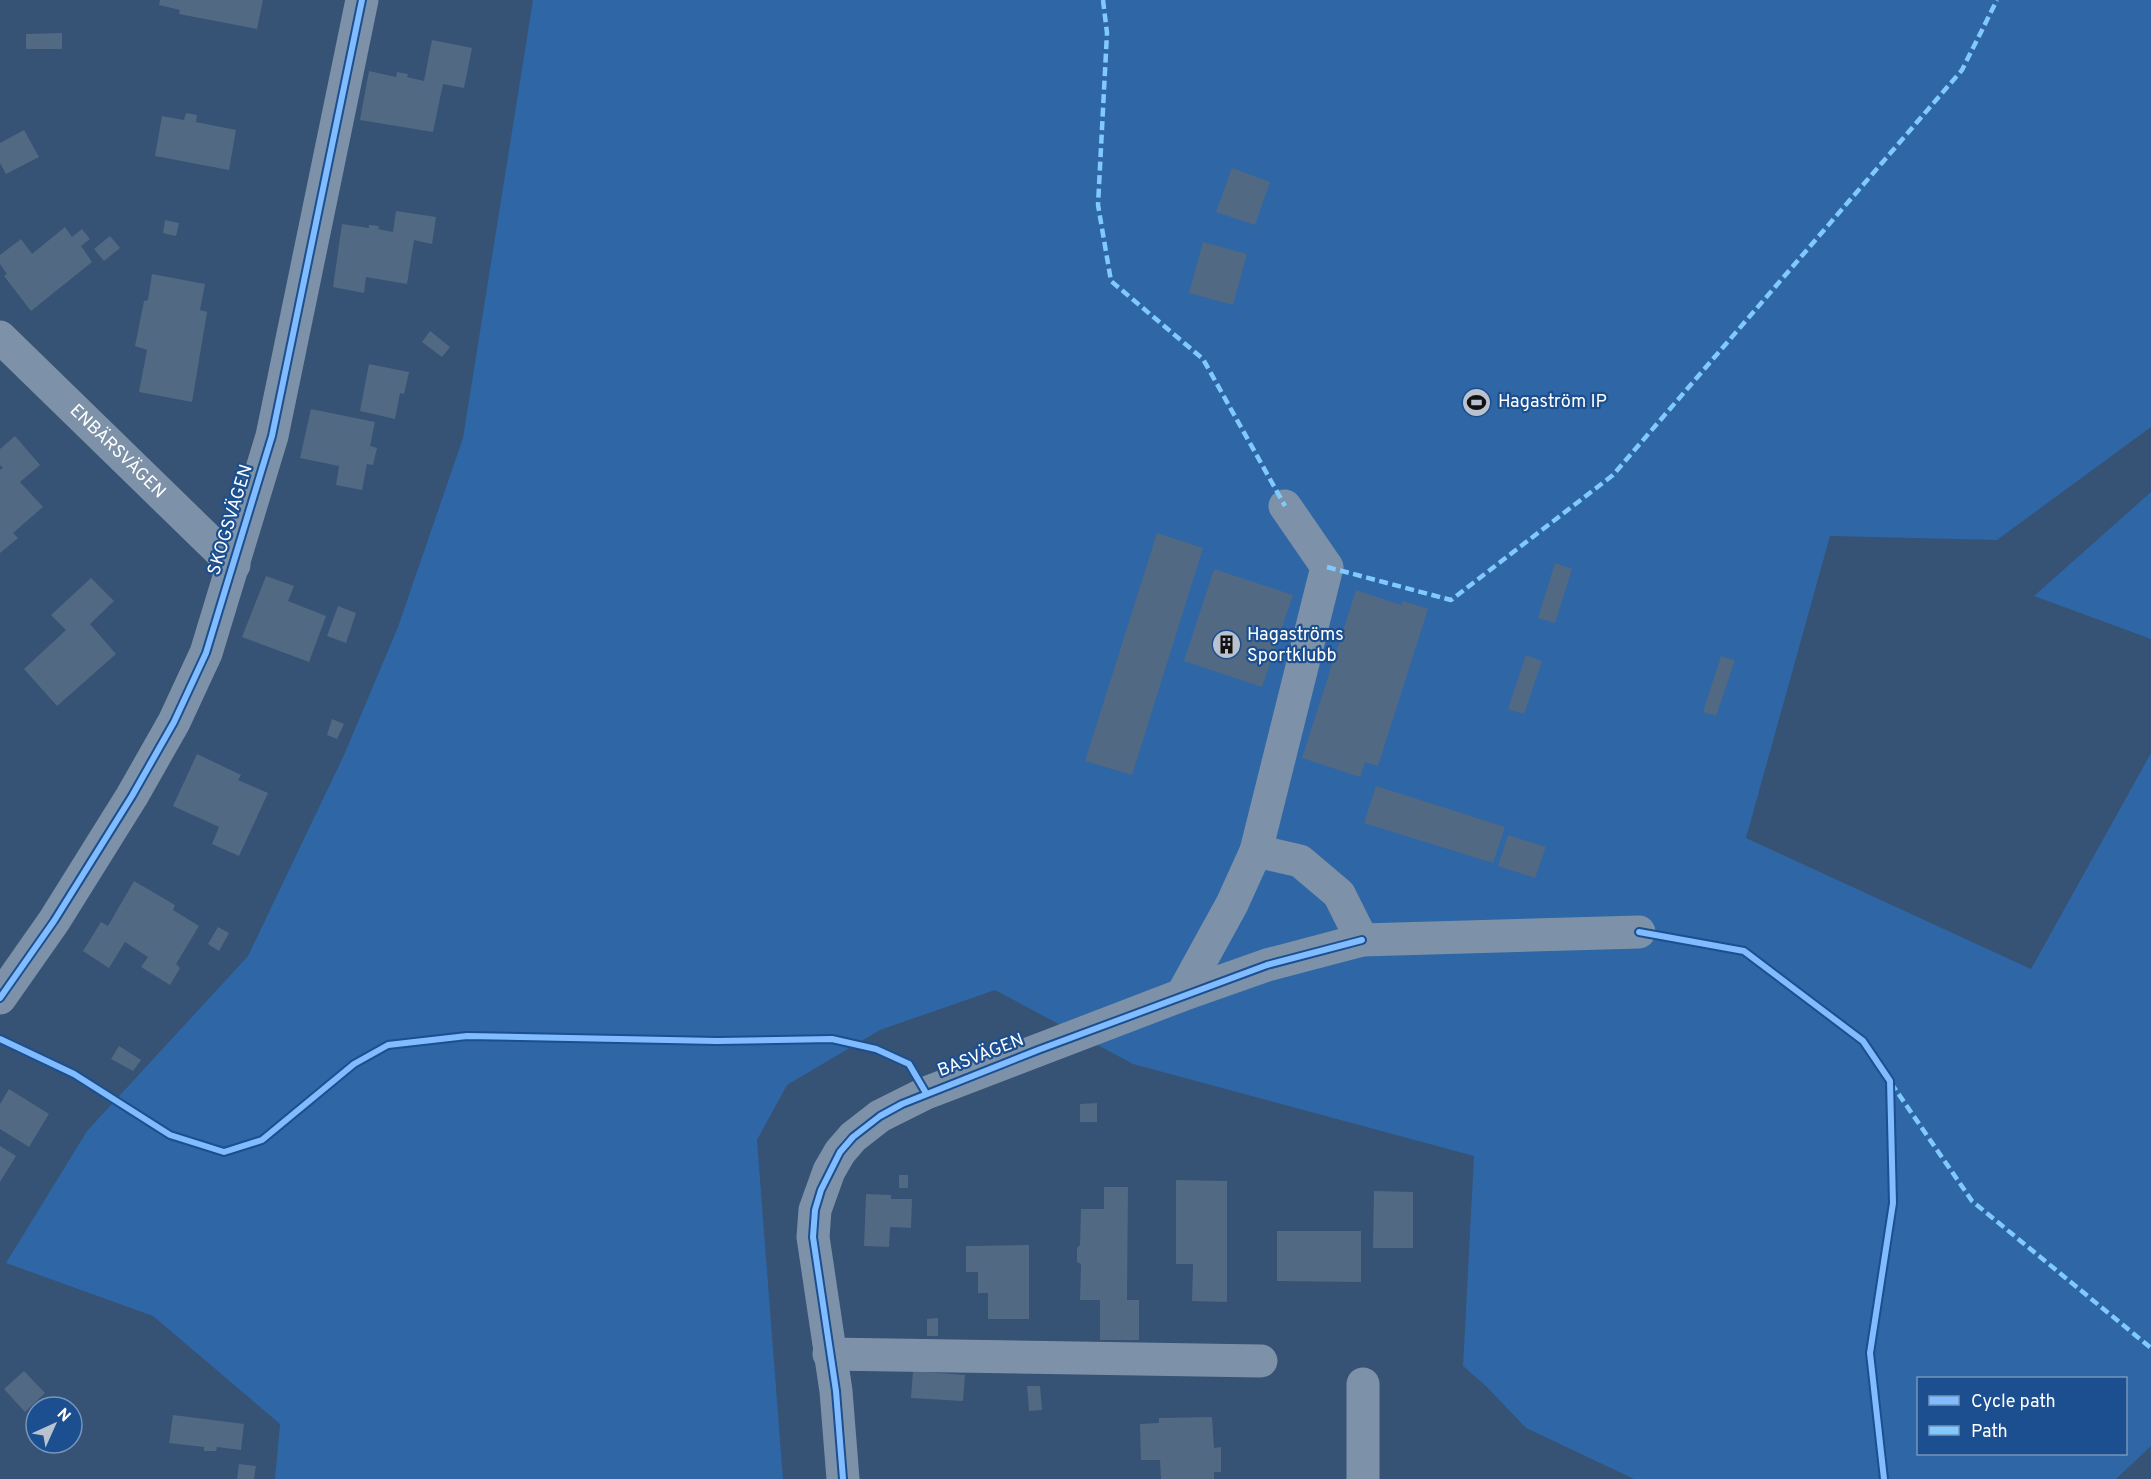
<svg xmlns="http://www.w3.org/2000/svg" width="2151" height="1479" font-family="Overpass,sans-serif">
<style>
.green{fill:#2f66a5;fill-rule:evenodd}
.building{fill:#526984}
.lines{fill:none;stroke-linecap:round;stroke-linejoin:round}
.minor{stroke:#7d92a8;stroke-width:33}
.quiet{stroke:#80caff;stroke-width:4.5;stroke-dasharray:9 4.5;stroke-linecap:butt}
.cycleway-casing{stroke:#1b4f8f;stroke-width:10}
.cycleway{stroke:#80bcff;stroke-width:6}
.labels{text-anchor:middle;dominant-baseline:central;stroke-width:4.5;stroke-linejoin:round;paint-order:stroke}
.poi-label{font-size:18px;fill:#fff;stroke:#1b4f8f;text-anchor:start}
.street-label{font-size:18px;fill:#fff;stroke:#1b4f8f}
</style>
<rect width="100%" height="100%" fill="#365274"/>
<path class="green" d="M533 0H2151V427L1997 540 1830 536 1746 838 2031 969 2151 753V1446L2116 1479H1634L1526 1428 1487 1387 1463 1366 1474 1156 1133 1064 995 990 880 1030 787 1085 757 1140 783 1479H275L280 1424 153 1316 6 1263 87 1131 248 956 344 755 398 627 463 438ZM1918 1378H2126V1454H1918Z
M2151 491V639L2034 596 2151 492Z"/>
<path class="building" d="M160 0H263L257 29 179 14 180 10 159 5Z
M62 33V49H26V34Z
M432 40 472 48 464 88 443 84 433 132 360 120 369 71 396 77 397 72 408 74 407 77 424 81Z
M186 113 197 115 196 122 236 130 229 170 155 156 162 116 184 120Z
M24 130 39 157 6 174 0 163V143Z
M1232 168 1270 182 1255 225 1216 212Z
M396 211 436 217 432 244 414 240 407 284 366 277 364 293 333 287 342 224 369 228V225L379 226 378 229 393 232Z
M165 220 179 223 176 236 163 233Z
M65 227 72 237 82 229 90 239 81 246 92 262 31 311 4 276 7 274 0 264V255L21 239 32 254Z
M110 236 120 248 104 261 94 249Z
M1203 242 1247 254 1233 305 1189 293Z
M152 274 205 284 200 310 207 312 192 402 139 392 147 350 135 346 144 301 148 300Z
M430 331 450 347 442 357 422 342Z
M369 364 409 372 404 394 400 393 395 419 360 411Z
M311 409 375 422 370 446 377 448 373 465 367 464 362 490 336 485 339 466 300 458Z
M15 436 40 465 20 482 43 507 13 533 18 538 0 553V470L3 468 0 465V449Z
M1157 533 1203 548 1132 775 1085 761Z
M1555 563 1572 569 1555 623 1538 618Z
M1214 569 1293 595 1262 687 1184 661Z
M266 576 294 586 288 601 326 616 309 662 242 637Z
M91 578 114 601 90 624 116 654 57 706 24 669 66 630 51 615Z
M1356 590 1401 605 1403 601 1428 609 1378 766 1365 762 1360 777 1302 758Z
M338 606 356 613 346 643 327 636Z
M1526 655 1542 661 1524 714 1508 709Z
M1721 656 1735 660 1716 716 1703 712Z
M332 719 344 724 337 739 327 735Z
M197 754 241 775 238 780 268 793 239 856 212 844 219 827 173 806Z
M1376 786 1505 827 1493 863 1364 823Z
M1508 835 1546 847 1535 878 1498 866Z
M134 881 175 905 173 910 199 926 176 964 180 968 170 985 141 967 148 957 125 942 109 968 83 951 101 922 108 926Z
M218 927 229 933 219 951 208 944Z
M119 1046 141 1060 133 1071 111 1059Z
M9 1089 49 1114 29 1147 0 1129V1104Z
M1097 1103V1122H1080V1104Z
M0 1146 16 1156 0 1182Z
M899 1175H908V1188H899Z
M1176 1180 1227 1181V1302L1192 1301 1193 1264H1176Z
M1104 1187H1128L1127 1300H1139V1340H1100V1300H1080L1081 1264 1077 1262V1248L1080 1245 1081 1209H1104Z
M1374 1191 1413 1192V1248H1373Z
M866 1194 891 1195V1199H912L911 1228 890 1227 889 1247 864 1246Z
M1277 1231H1361V1282L1277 1281Z
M1029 1245V1319H988V1293H978V1272H966V1246Z
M938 1318V1336H927V1319Z
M24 1371 45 1393 25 1412 4 1389Z
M913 1371 965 1375 963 1401 911 1398Z
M1027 1386H1040L1042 1410 1029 1411Z
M173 1415 244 1424 241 1450 217 1447 216 1451H204V1447L169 1443Z
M1212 1417 1214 1448 1221 1447V1472H1214V1479H1161L1160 1460H1141L1140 1424 1159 1423V1418Z
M239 1464 256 1466 254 1479H237Z"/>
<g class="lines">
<g class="minor">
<path id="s1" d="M0 337 234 565"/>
<path d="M1256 851 1327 567 1285 506"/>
<path d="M1182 995 1232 904 1256 851 1300 861 1339 894 1362 940"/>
<path d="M0 998 54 921 132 796 174 722 206 653 272 436 362 0"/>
<path d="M829 1354 1261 1361"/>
<path d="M843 1479 836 1391 813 1237 815 1210 829 1171 840 1152 853 1137 880 1116 926 1093 1182 995 1267 965 1362 940 1639 932"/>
<path d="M1363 1479V1384"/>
</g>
<path class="quiet" d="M1103 0 1107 33 1098 205 1111 281 1203 359 1285 506
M1327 567 1451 600 1613 475 1962 70 1997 0
M1891 1083 1972 1201 2151 1348"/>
<defs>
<path id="cycleway" d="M1639 932 1744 951 1863 1041 1890 1081 1893 1203 1870 1353 1884 1479
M0 998 54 921 132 796 174 722 206 653 272 436 362 0
M0 1039 74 1074 170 1135 224 1152 262 1140 354 1064 388 1045 467 1036 717 1041 832 1039 876 1049 909 1064 926 1093
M843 1479 836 1391 813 1237 815 1210 821 1190 840 1152 853 1137 880 1116 902 1104 1038 1050 1267 965 1362 940"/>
</defs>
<use href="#cycleway" class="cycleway-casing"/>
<use href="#cycleway" class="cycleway"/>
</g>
<defs>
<symbol id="stadium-disc" viewBox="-11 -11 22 22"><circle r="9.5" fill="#b9c2ce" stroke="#1b4f8f"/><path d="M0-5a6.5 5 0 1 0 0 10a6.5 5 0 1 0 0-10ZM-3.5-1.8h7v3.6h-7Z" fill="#111"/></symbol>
<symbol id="building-disc" viewBox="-11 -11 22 22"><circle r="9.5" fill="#b9c2ce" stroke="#1b4f8f"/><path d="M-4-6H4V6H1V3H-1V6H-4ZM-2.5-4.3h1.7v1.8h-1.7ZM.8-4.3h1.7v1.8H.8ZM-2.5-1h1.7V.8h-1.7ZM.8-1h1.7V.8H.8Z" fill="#111"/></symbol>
</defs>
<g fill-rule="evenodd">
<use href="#stadium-disc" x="1460" y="386" width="33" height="33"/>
<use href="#building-disc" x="1210" y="628" width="33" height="33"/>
</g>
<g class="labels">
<g class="poi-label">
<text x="1498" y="402">Hagaström IP</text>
<text x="1247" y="635">Hagaströms<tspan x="1247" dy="21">Sportklubb</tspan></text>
</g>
<g class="street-label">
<text stroke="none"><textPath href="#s1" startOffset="164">ENBÄRSVÄGEN</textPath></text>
<text transform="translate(231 520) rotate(-73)">SKOGSVÄGEN</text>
<text transform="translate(981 1056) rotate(-21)">BASVÄGEN</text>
</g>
</g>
<rect x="1917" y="1377" width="210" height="78" fill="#1b4f8f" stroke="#7695bc" stroke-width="1.5"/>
<rect x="1929" y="1396" width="30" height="9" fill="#80bcff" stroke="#7695bc" stroke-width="1.5"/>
<text x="1971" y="1407" font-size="18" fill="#ffffff">Cycle path</text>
<rect x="1929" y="1426" width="30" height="9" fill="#80caff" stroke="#7695bc" stroke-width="1.5"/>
<text x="1971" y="1437" font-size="18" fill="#ffffff">Path</text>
<g transform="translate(54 1425) rotate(45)"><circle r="28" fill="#1b4f8f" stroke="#7695bc" stroke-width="1.5"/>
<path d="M0-4.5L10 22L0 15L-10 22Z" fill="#b9c2ce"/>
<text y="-9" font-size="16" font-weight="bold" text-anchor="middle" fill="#ffffff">N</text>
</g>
</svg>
